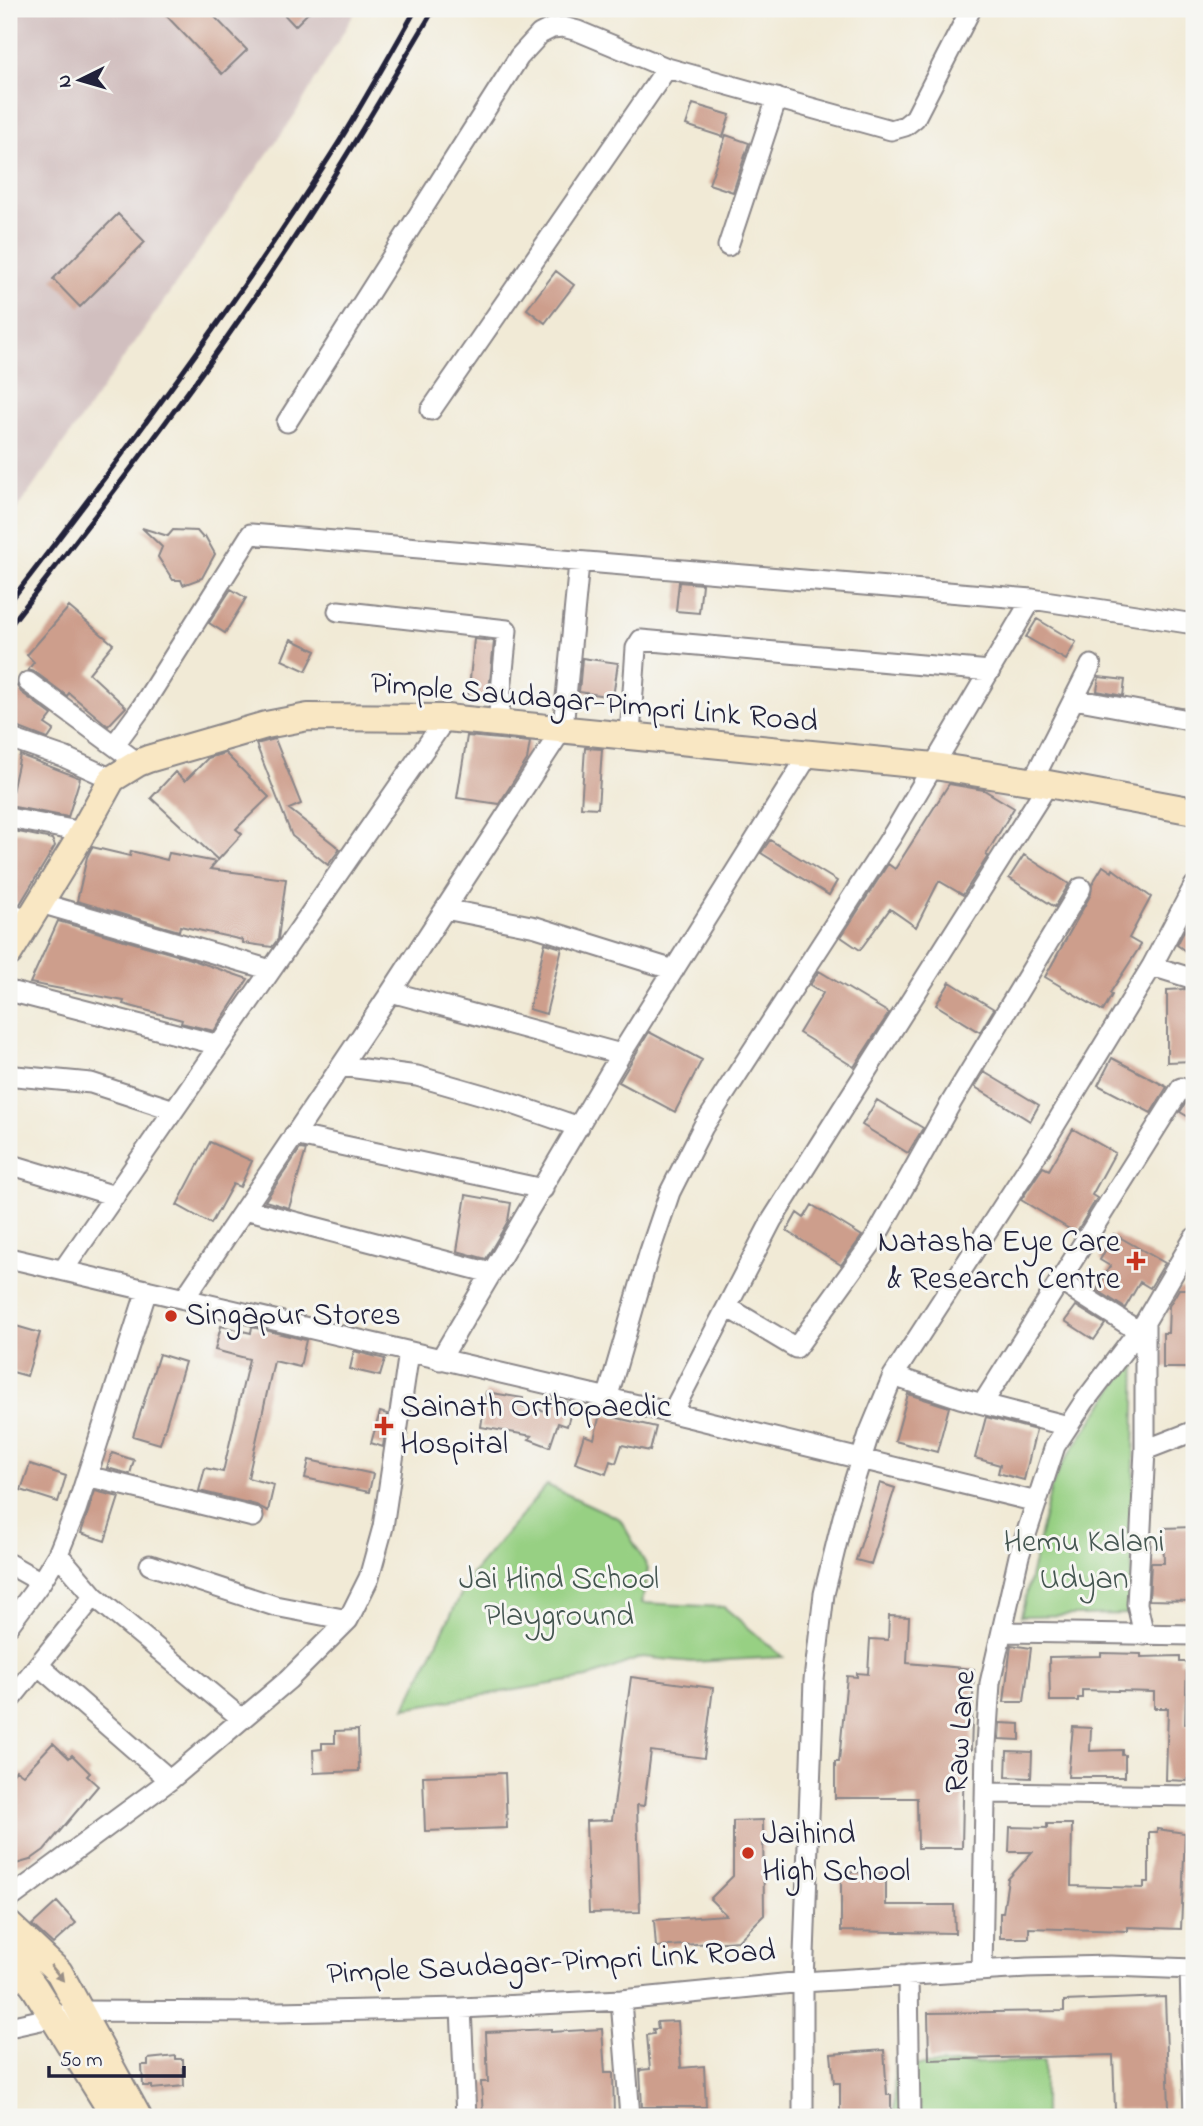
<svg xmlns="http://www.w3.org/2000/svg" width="1203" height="2126" font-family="'Indie Flower',sans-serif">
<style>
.industrial{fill:#d1bfbf}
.green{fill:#97d083;stroke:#5c795f;stroke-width:2}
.building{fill:#cd9e8c}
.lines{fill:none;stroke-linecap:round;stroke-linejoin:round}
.street-casing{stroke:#8a8688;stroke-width:23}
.secondary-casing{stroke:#8a8688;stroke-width:30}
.street{stroke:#fff;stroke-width:19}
.secondary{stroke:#f9e7c3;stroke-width:26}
.rail{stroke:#22223b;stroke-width:5}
.oneway{fill:#988e86}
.poi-dot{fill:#c8321e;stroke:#f6f6f2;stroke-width:2.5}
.labels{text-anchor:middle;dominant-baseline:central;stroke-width:6;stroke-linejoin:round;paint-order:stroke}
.street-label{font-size:32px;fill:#22223b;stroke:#f6f6f2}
.poi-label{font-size:32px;fill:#22223b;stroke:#f6f6f2;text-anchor:start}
.park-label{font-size:32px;fill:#455651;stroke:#f6f6f2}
</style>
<rect width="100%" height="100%" fill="#f6f6f2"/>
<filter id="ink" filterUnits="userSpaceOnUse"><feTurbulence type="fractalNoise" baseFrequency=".0143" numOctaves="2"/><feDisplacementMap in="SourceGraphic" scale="14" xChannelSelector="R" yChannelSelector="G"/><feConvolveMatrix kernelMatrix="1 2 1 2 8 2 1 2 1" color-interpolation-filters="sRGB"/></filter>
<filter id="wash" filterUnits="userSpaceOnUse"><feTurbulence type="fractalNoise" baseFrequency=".00686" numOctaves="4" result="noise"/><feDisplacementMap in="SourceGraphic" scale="28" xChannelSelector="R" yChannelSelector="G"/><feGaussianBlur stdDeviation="1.57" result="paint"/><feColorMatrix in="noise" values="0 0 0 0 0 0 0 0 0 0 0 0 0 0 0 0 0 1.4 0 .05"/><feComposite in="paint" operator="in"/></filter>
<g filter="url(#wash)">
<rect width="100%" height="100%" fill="#f1ead6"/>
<path class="industrial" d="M9 9H357L294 116 9 521Z"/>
<path class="green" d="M1136 1356 1131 1614 1021 1616 1051 1488 1061 1466Z
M547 1485 620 1519 648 1568 642 1603 724 1607 783 1657 692 1662 642 1657 587 1678 405 1708 470 1576Z
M1044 2061V2117H894L895 2066Z"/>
<g id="blocks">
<path class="building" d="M160 9H207L247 50 222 74Z
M279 9H312L295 26Z
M693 104 730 115 723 137 686 125Z
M726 135 749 143 733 192 709 184Z
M118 214 145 242 80 307 53 279Z
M556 271 574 285 545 323 527 309Z
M142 528 168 536 173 530 197 531 203 538 205 536 215 554 202 578 183 585 181 580H173L158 557 162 547Z
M679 582 702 584 699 613 676 611Z
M231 589 246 598 225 633 209 623Z
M69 607 113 644 89 673 126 707 108 726 69 693 67 696 35 672 28 670 34 662 27 655Z
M1037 619 1076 642 1066 660 1026 637Z
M291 639 316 651 306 671 282 660Z
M474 639 494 641 488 701 468 699Z
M582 658 618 663 613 697 579 692Z
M1099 677 1125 680 1123 696 1097 691Z
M16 685 21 692 52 715 45 724 54 730 48 739 9 724V695Z
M467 736 530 742 527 760 499 804 457 798Z
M275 739 301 804 289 809 340 849 328 865 292 836 256 744Z
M585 748 602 749 598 808 581 807Z
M225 753 269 797 236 829 242 834 218 860 151 798 175 772 185 781 208 758Z
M20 755 80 778 68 817 9 806Z
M949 784 984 790 1014 808 986 855 988 856 963 895 939 881 916 927 890 909 860 950 841 937 888 864 895 869Z
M9 830 52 839 55 846 20 904 9 901Z
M770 840 837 881 829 895 761 853Z
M92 847 130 856 131 851 167 860 169 853 216 862 210 869 286 879 278 939 272 947 243 943V940L180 926 179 931 77 901 87 857Z
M1024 855 1069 884 1055 907 1009 878Z
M1103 866 1112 872 1113 869 1151 897 1129 938 1141 945 1110 993 1112 995 1103 1011 1045 977 1091 894 1092 884Z
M1194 912V957L1177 945Z
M58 921 187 958 248 979 214 1031 181 1023 182 1020 123 1004 124 1001 30 983Z
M545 943 562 948 546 1014 529 1009Z
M819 971 889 1013 854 1067 799 1033 823 993 810 985Z
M950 982 994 1009 980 1032 936 1005Z
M1186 989 1194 991V1061L1167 1062V990Z
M649 1032 702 1060 675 1112 619 1082Z
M1112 1058 1167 1087 1151 1113 1098 1085Z
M984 1072 1039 1105 1030 1121 975 1087Z
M1189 1098 1194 1101V1120L1180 1112Z
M877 1100 923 1128 908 1153 862 1125Z
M1073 1129 1115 1153 1092 1195 1097 1198 1076 1233 1021 1200 1043 1167 1049 1170Z
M210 1142 252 1161 240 1187 233 1184 211 1224 177 1205Z
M300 1149 306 1150 289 1208 265 1201Z
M466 1195 511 1203 508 1221 486 1259 457 1251Z
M812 1205 862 1236 841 1265 787 1231 797 1213 804 1218Z
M1114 1234 1165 1263 1150 1288 1140 1282 1125 1308 1097 1290 1110 1266 1100 1260Z
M1179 1289H1194V1368H1163V1333H1168L1169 1306Z
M1076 1306 1105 1324 1094 1340 1065 1321Z
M9 1324 40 1333 27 1376 9 1371Z
M221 1326 251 1333 252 1327 306 1340 300 1367 274 1361 248 1478 274 1485 268 1511 256 1505 199 1491 205 1468 223 1472 249 1359 215 1350Z
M354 1351 385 1359 380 1376 350 1369Z
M159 1354 185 1362 160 1444 133 1436Z
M486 1392 523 1398 522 1406 546 1411 553 1398 573 1405 567 1426 558 1423 550 1447 529 1439 532 1436 481 1427Z
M908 1394 949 1407 937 1452 895 1441Z
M380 1412 387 1414 383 1447 371 1443Z
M600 1414 656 1427 650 1451 622 1445 616 1463 610 1461 606 1474 575 1463 584 1435 594 1439Z
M986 1417 1036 1430 1024 1480 998 1473 1000 1465 975 1458Z
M112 1453 134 1460 130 1474 107 1468Z
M309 1460 373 1474 369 1492 305 1478Z
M30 1464 66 1476 58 1502 21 1490Z
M880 1483 895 1488 871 1564 856 1560Z
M95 1491 119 1497 105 1541 81 1533Z
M1194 1527V1601L1149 1600 1151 1563H1164L1163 1528Z
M889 1616 909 1617 907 1663 974 1669 971 1750H964L962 1848H918L917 1798H835V1762H839L847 1676 857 1677V1673L868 1674 870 1639 888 1640Z
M1011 1645 1031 1648 1024 1702H1004Z
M1101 1653 1141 1654V1657L1180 1656V1662H1187L1185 1724H1193L1190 1775H1188V1781L1166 1780 1168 1708H1154V1692L1082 1690V1698H1078V1701H1050L1049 1657 1101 1656Z
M631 1677 713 1688 704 1758 651 1751 644 1806 637 1805 640 1912 589 1913 586 1821 612 1820Z
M1000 1723 1020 1724V1740L999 1739Z
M1073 1727 1091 1728 1090 1751 1122 1750V1755H1125V1777H1068Z
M358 1730 359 1771 314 1773 313 1750 322 1749V1743H335V1731Z
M53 1743 69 1758 72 1755 90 1773 87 1776 98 1786 44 1850 30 1860 9 1866V1778L16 1770 23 1775Z
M1007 1751 1032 1752 1031 1778 1006 1777Z
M505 1773 507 1828 425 1831 423 1776Z
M763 1820 764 1915 738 1941 656 1947 654 1920 726 1915 710 1899 733 1876V1821Z
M1047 1824H1072L1071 1886 1144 1888V1882H1149V1832H1157V1829L1185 1833 1181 1929 1128 1927V1931L1029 1928V1938H1000V1913H1003L1008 1879 1032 1852H1009L1010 1827 1047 1828Z
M841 1872 886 1873V1905H954L955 1933 841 1931Z
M57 1902 76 1923 53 1944 32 1925Z
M1165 1997 1169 2108 1115 2110 1113 2055 929 2060 928 2013 1064 2011V2001Z
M678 2021 681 2068 704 2066 706 2107H642L640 2070 650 2069 647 2035 654 2034 653 2029H658L657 2022Z
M551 2029V2032L602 2029 605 2073H613L614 2116 483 2117 481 2082H488L486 2032Z
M884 2050 887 2095H891V2117H840V2083H834L831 2054Z
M176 2056V2059H183L184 2086 152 2089V2086H143L142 2065H148V2059Z"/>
</g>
</g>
<g filter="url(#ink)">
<use href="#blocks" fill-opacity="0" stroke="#8a8688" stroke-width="2"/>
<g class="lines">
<defs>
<path id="street" d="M728 246 777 98
M431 410 667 68
M287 422 519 57 540 34 552 28 563 27 578 31 667 68 891 130 905 126 915 118 971 9
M338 611 507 630 498 722
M28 682 138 763
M1074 699 1194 721
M630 735 636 648 641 640 990 671
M9 738 64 757 112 779
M115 744 140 710 251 534 1032 599 1194 624
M1032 782 1091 665
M9 818 83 832
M40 903 271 970
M445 909 536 927 674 970
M9 913 29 921
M1152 966 1194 979
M9 991 219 1045
M391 992 621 1054
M341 1066 417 1076 504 1101 579 1127
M9 1073 16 1076 91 1083 174 1110
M294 1135 543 1189
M9 1164 115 1196
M245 1209 491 1273
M9 1258 672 1413 1037 1502
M63 1270 446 718
M1060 1281 1138 1331
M184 1299 391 992 563 728 579 563
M727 1307 796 1348 874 1240 952 1101 1081 888
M440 1360 621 1054 809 754
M893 1376 960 1398 1068 1426
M607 1399 649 1254 670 1192 703 1127 893 834 1032 599
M983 1403 1181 1088
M672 1413 772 1220 1048 784
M1145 1450 1194 1431
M87 1476 253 1517
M58 1554 94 1596 242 1719
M9 1564 41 1582
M150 1565 275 1606 348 1620
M9 1625 41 1582 58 1554 76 1510 147 1290
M1004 1632 1194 1635
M1144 1635 1137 1604 1145 1450V1322
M38 1665 170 1780
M9 1701 94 1596
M986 1793 1194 1796
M9 1899 170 1780 288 1680 348 1620 369 1578 383 1527 409 1352
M1190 1969 1194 2117
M982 1970 986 1745 990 1683 1019 1556 1055 1446 1084 1402 1145 1322 1194 1238
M908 1975 910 2117
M621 2000 630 2117
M461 2008 466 2117
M9 2027 81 2011 279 2012 461 2008 621 2000 803 1982 1027 1968 1110 1966 1194 1969
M803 2117V1982L814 1680 824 1594 843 1517 869 1434 893 1376 1044 1143 1152 966 1194 886"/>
<path id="secondary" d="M9 953 76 844 112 779 138 763 148 759 266 725 308 717 446 718 934 766 1048 784 1194 811
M9 1925 59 1972 138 2117
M9 1953 35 1988 115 2117"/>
</defs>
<use href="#street" class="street-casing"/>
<use href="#secondary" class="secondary-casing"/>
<use href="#street" class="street"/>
<use href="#secondary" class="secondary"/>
<path class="rail" d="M9 603C125 453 238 302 339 142 366 98 391 53 416 9
M9 627C100 510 191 393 273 270 330 185 382 97 434 9"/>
</g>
<defs><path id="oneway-solid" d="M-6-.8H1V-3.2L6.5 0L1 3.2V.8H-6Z" transform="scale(1.75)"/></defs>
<use class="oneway" href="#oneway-solid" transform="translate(57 1973) rotate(51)"/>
</g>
<g class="poi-dot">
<path d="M1132.5 1250.5h7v7h7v7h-7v7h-7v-7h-7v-7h7z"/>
<circle cx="171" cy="1316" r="7"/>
<path d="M380.5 1415.5h7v7h7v7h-7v7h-7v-7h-7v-7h7z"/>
<circle cx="748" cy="1853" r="7"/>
</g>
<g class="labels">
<g class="street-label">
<text transform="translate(594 704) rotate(5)">Pimple Saudagar-Pimpri Link Road</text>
<text transform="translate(962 1732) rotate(-86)">Raw Lane</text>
<text transform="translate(551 1964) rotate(-3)">Pimple Saudagar-Pimpri Link Road</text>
</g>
<g class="poi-label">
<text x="1120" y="1243" text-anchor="end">Natasha Eye Care<tspan x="1120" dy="37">&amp; Research Centre</tspan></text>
<text x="185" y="1316">Singapur Stores</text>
<text x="400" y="1408">Sainath Orthopaedic<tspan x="400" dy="37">Hospital</tspan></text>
<text x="762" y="1835">Jaihind<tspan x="762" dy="37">High School</tspan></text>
</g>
<g class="park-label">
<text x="1084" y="1543">Hemu Kalani<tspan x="1084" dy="37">Udyan</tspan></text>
<text x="559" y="1580">Jai Hind School<tspan x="559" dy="37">Playground</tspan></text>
</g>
</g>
<rect width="1203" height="2126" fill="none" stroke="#f6f6f2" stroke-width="35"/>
<g transform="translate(80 80) rotate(265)" stroke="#f6f6f2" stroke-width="5" paint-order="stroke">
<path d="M0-5L12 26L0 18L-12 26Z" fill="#22223b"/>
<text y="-10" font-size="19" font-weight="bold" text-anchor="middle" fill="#22223b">N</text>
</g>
<path d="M49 2066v10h135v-10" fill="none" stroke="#22223b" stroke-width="3.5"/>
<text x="60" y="2066" font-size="21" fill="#22223b" stroke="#f6f6f2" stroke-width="5" paint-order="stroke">50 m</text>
</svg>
